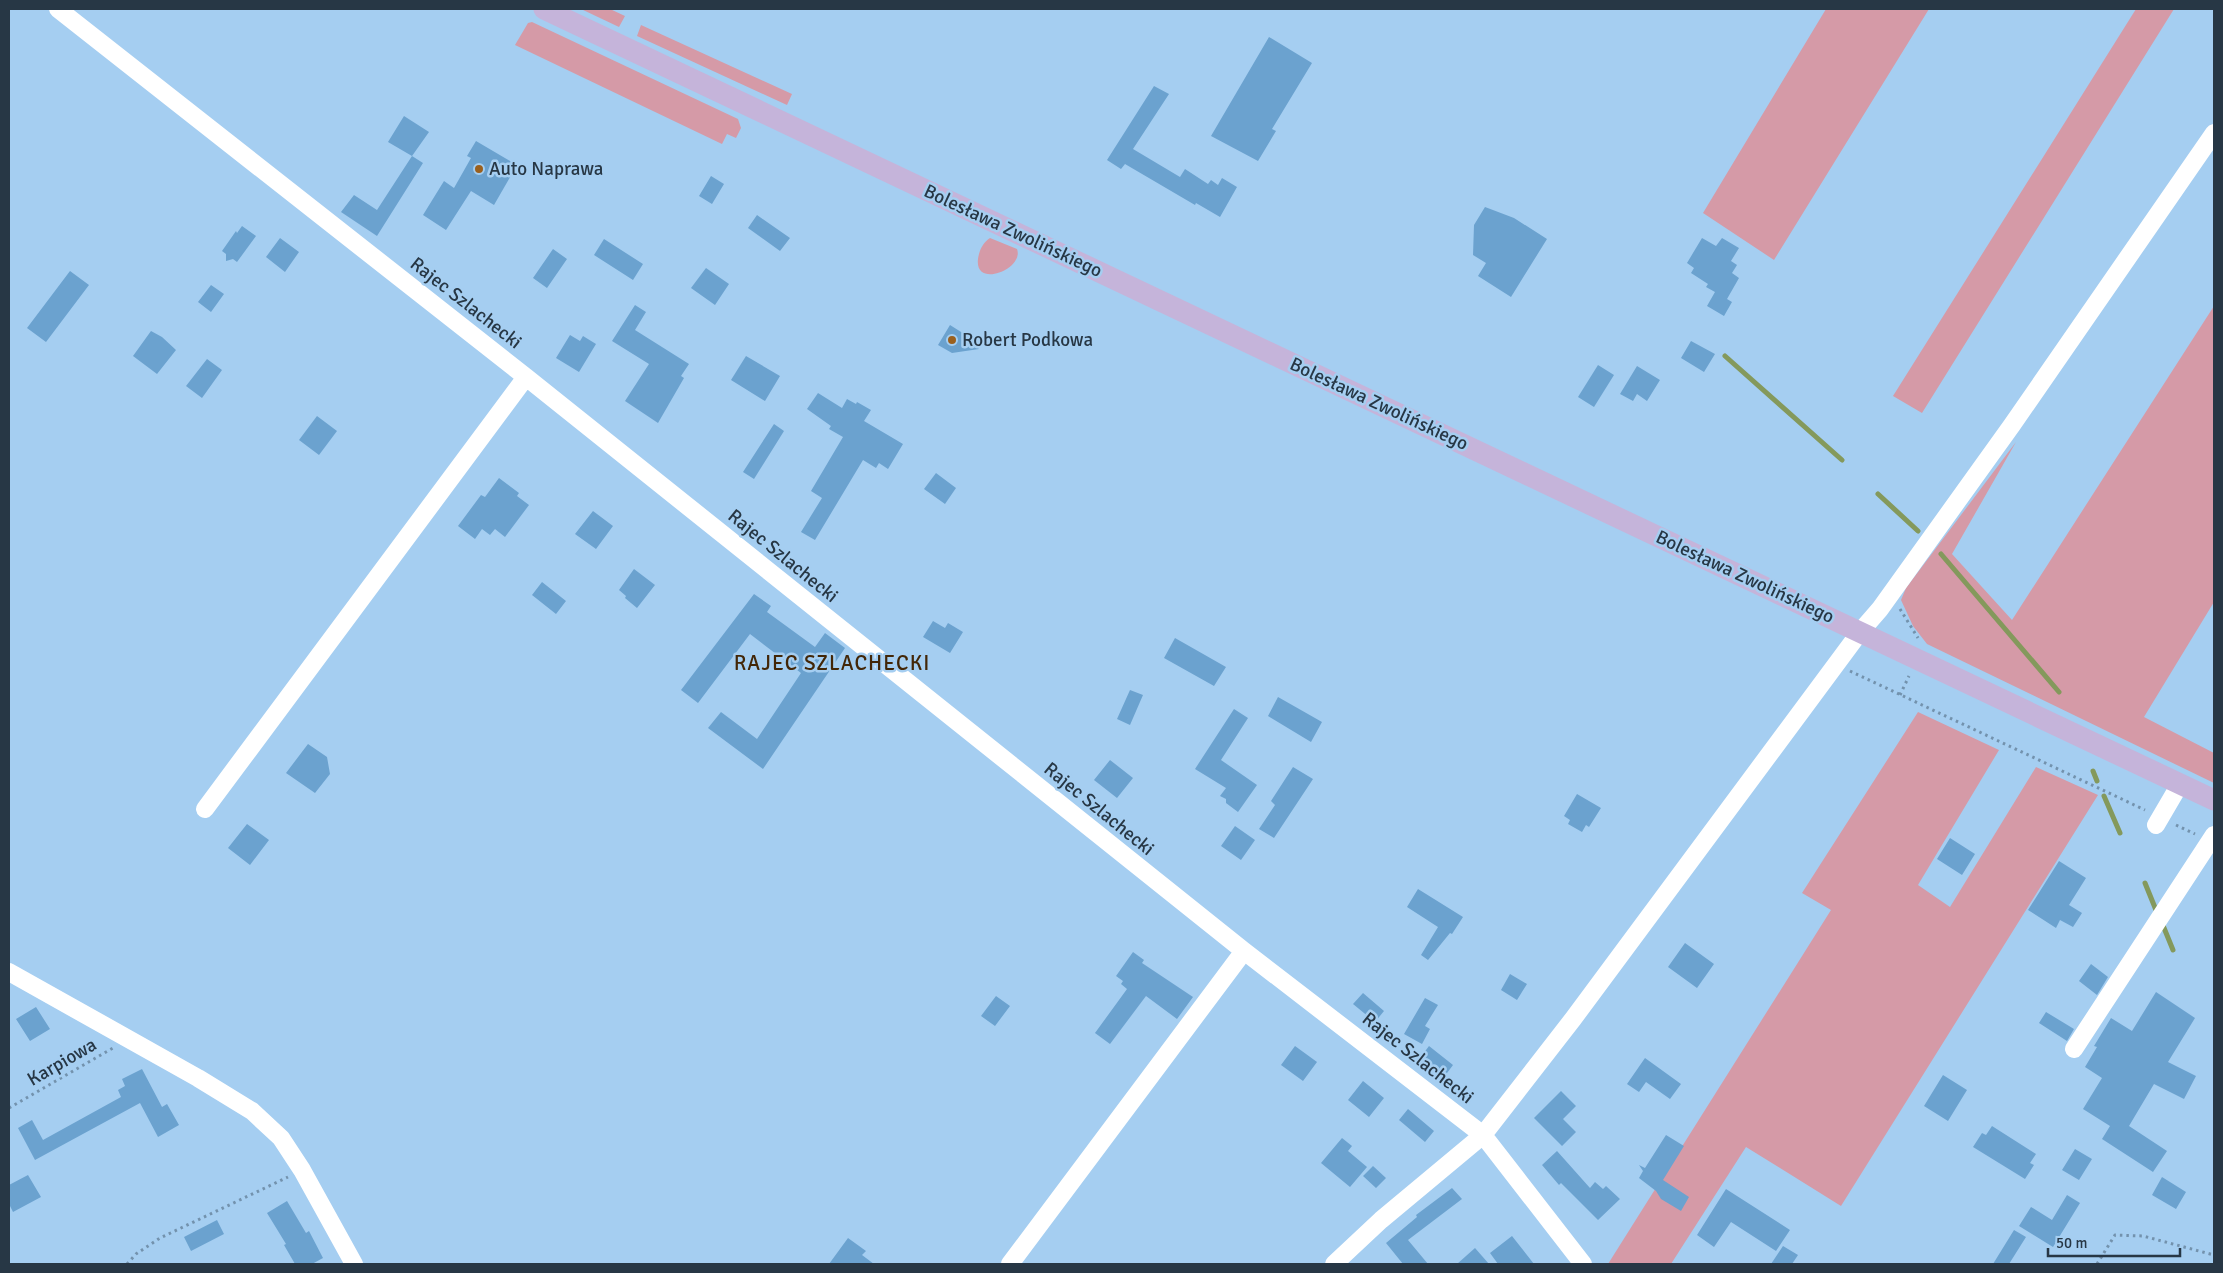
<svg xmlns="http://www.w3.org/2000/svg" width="2223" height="1273" font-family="Signika,sans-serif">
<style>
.green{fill:#d59aa7}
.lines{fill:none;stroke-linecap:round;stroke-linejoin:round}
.stream{stroke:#84995c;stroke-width:5}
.building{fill:#6ba2cf}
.path{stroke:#7392ad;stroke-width:3;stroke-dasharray:2.5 4;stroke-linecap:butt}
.minor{stroke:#fff;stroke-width:18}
.major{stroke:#c5b4da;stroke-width:21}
.poi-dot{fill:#9a601e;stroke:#a5cef1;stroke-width:2}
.labels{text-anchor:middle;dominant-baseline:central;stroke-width:5;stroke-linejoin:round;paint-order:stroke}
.poi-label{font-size:19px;fill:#273745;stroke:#a5cef1;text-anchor:start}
.street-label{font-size:19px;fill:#273745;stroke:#a5cef1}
.quarter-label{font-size:21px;letter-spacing:1px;fill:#422607;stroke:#a5cef1}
</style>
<rect width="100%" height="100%" fill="#a5cef1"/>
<path class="green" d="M581 9H610L625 16 619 27Z
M1826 9H1929L1774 260 1703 213Z
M2136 9H2174L1922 413 1893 396Z
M532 22 738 119 741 128 736 138 727 134 722 144 515 45 528 23Z
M641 25 792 94 787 105 637 36Z
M990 238 1017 249C1025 270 969 291 979 254 981 247 984 242 990 238Z
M2214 306V602L2144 717 2214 753V783L1927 644 1913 626 1901 600 1906 588 2016 442 1952 554 2012 620Z
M1918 712 1999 750 1918 885 1950 907 2036 767 2098 795 1841 1206 1746 1147 1671 1264H1608L1831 910 1802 893Z"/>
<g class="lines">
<path class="stream" d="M1725 356 1842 460
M1878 494 1918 531
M1941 554 2059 692
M2093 771 2097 781
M2104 796 2120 833
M2145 883 2158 915
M2162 923 2173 950"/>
</g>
<path class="building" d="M1269 37 1312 63 1272 129 1276 131 1258 161 1211 136Z
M1154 86 1169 94 1133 149 1180 177 1185 169 1208 184 1211 180 1218 185 1222 178 1237 187 1220 217 1196 203 1195 205 1125 164 1121 169 1107 160Z
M404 116 429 132 412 156 423 163 377 236 341 212 354 195 377 210 388 193 412 156 388 142Z
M476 141 517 165 494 205 471 191 446 230 423 215 444 181 454 188 471 158 467 156Z
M711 176 724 184 712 204 699 196Z
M1485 207 1514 218 1547 239 1511 297 1478 276 1486 263 1473 255 1474 225Z
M757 215 790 238 780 251 748 228Z
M242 226 256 236 237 262 233 259 226 261V254L222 251 236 231 237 233Z
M280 238 299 252 285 272 266 257Z
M1702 238 1716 246 1722 238 1739 248 1731 261 1737 265 1732 273 1739 278 1727 299 1732 302 1724 316 1707 306 1715 292 1706 287 1708 284 1691 273 1694 268 1687 263Z
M604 239 643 264 633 280 594 255Z
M553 249 567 259 547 288 533 278Z
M706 268 729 284 715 305 691 288Z
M70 271 89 285 46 342 27 328Z
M211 285 224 294 211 312 198 302Z
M635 305 646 312 635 330 689 364 681 376 684 378 658 423 625 401 649 364 612 341Z
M950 325 969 337 979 349 952 353 938 345Z
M151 331 162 337 176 350 157 374 133 356Z
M570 335 580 341 583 336 596 344 579 372 556 358Z
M1691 341 1715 354 1704 372 1681 358Z
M746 356 780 376 765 401 731 380Z
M207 359 222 370 202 398 186 386Z
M1598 365 1614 375 1594 407 1578 397Z
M1637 366 1660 380 1647 401 1637 394 1633 401 1620 394Z
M818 393 842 408 847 399 856 404 857 402 871 410 864 421 903 444 888 469 879 463 876 468 863 460 815 540 801 532 822 498 811 491 843 437 829 429 831 426 807 409Z
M317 416 337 431 319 455 299 440Z
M774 424 784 431 754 479 743 472Z
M936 473 956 488 945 504 924 489Z
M499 478 519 493 517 496 529 505 505 537 495 529 490 535 482 529 475 539 458 526 481 495 485 497Z
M593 511 613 526 596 549 575 534Z
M634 569 655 585 637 608 625 598 626 596 619 590Z
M542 582 566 601 556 614 532 595Z
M754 594 771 606 767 612 815 647 825 633 845 648 763 769 708 728 721 712 757 739 801 673 750 634 698 703 681 690Z
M933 621 945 628 948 623 963 632 950 653 923 637Z
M1175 638 1226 667 1214 686 1164 658Z
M1130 690 1143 695 1130 725 1117 719Z
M1278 697 1322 722 1311 742 1268 716Z
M1234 709 1248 718 1221 760 1257 785 1238 812 1226 803V799L1220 796 1226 788 1195 769Z
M308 744 327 757 330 774 315 793 286 773Z
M1110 760 1133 778 1117 798 1094 780Z
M1293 767 1313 779 1274 838 1259 829 1275 805 1271 801Z
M1577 794 1601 808 1589 827 1586 825 1582 832 1568 824 1570 820 1564 816Z
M247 824 269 840 250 865 228 848Z
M1235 826 1255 840 1241 860 1221 846Z
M1950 838 1975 854 1962 875 1937 859Z
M2059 861 2086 878 2069 905 2082 913 2073 927 2060 920 2056 928 2028 910Z
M1418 889 1463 917 1452 934 1450 933 1428 960 1421 955 1438 927 1407 907Z
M1685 943 1714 964 1697 988 1668 967Z
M1133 952 1144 960 1142 963 1193 997 1177 1019 1146 996 1110 1044 1095 1033 1127 989 1121 984 1123 981 1116 976Z
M2091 964 2108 977 2097 995 2079 981Z
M1510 974 1527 984 1517 1000 1501 990Z
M2156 992 2195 1018 2168 1062 2196 1076 2184 1099 2154 1084 2129 1126 2167 1151 2153 1172 2102 1139 2110 1126 2083 1109 2102 1078 2085 1067 2097 1047 2094 1046 2111 1018 2132 1031Z
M1363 993 1384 1011 1375 1022 1353 1004Z
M996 996 1010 1006 995 1026 981 1016Z
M1425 998 1438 1005 1425 1026 1430 1029 1422 1044 1404 1034Z
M36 1007 50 1029 30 1041 16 1019Z
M2046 1012 2074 1029 2067 1041 2039 1023Z
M1295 1046 1317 1062 1303 1081 1281 1065Z
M1429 1046 1453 1065 1444 1077 1420 1058Z
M1645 1058 1681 1084 1670 1099 1646 1082 1639 1092 1627 1084Z
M142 1069 162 1107 167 1104 179 1125 158 1137 140 1103 35 1160 18 1128 32 1120 43 1140 121 1097 118 1090 125 1086 122 1079Z
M1943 1075 1967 1090 1948 1121 1924 1106Z
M1363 1081 1384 1098 1369 1117 1348 1100Z
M1561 1091 1576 1106 1563 1119 1576 1132 1562 1146 1534 1118Z
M1408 1109 1434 1131 1425 1142 1399 1120Z
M1992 1126 2036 1154 2030 1163 2034 1165 2025 1179 1973 1147 1982 1133 1986 1135Z
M1666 1135 1684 1146 1663 1180 1689 1197 1681 1211 1661 1199 1656 1191 1639 1178 1643 1171 1639 1165 1645 1168Z
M1342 1138 1352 1146 1348 1151 1367 1167 1350 1187 1321 1163Z
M2075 1149 2092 1159 2079 1180 2062 1170Z
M1557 1151 1590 1188 1595 1182 1603 1189 1606 1186 1620 1199 1598 1220 1561 1183 1559 1185 1542 1165Z
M1373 1166 1386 1178 1376 1188 1363 1176Z
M28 1175 41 1197 13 1212 9 1204V1185Z
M2162 1177 2186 1192 2176 1209 2152 1195Z
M1452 1188 1462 1199 1408 1240 1428 1264H1403L1386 1243 1417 1217 1416 1215Z
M1726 1189 1790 1230 1776 1251 1731 1222 1714 1247 1697 1235Z
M2067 1195 2080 1203 2053 1247 2019 1226 2031 1207 2052 1220Z
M287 1201 306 1233 309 1231 323 1258 312 1264H295L284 1245 286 1244 267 1213Z
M217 1220 224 1234 191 1251 184 1237Z
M2014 1230 2026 1237 2009 1264H1993Z
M1512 1236 1534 1264H1498L1490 1253Z
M848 1238 866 1251 862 1255 874 1264H829Z
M1783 1246 1798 1255 1792 1264H1771Z
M1475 1248 1489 1264H1457Z"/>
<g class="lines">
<path class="path" d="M1900 609 1918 638
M1850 671 2145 810
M1900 695 1909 676
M2176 825 2195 834
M9 1108 113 1048
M127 1264 136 1254 160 1238 288 1177
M2097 1264 2115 1235 2143 1236 2214 1255"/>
<path class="minor" d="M58 9 526 377 1244 951 1483 1135 1583 1264
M205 809 526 377
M2156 825 2180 784
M9 972 198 1078 252 1111 281 1138 302 1170 354 1264
M2074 1049 2214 835
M1010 1264 1244 951
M1334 1264 1381 1220 1483 1135 1573 1019 1860 632 1880 609 2012 425 2214 133"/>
<path class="major" d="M544 9 2214 800"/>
</g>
<g class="poi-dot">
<circle cx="479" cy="169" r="5"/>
<circle cx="952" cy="340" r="5"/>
</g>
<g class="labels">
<g class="poi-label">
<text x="489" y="169">Auto Naprawa</text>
<text x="962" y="340">Robert Podkowa</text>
</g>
<g class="street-label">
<text transform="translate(1013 231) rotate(25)">Bolesława Zwolińskiego</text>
<text transform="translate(466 303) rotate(38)">Rajec Szlachecki</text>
<text transform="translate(1379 404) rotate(25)">Bolesława Zwolińskiego</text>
<text transform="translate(783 556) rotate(39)">Rajec Szlachecki</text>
<text transform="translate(1745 577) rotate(25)">Bolesława Zwolińskiego</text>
<text transform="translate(1099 809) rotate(39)">Rajec Szlachecki</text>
<text transform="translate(1418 1058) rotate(38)">Rajec Szlachecki</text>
<text transform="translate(62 1062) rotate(-30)">Karpiowa</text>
</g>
<g class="quarter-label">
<text x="832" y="663">RAJEC SZLACHECKI</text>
</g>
</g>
<rect width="2223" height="1273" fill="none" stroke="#273745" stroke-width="20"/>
<path d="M2048 1248v8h132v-8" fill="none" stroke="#273745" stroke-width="2.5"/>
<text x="2056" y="1248" font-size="15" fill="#273745" stroke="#a5cef1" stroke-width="4" paint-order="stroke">50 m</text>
</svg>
